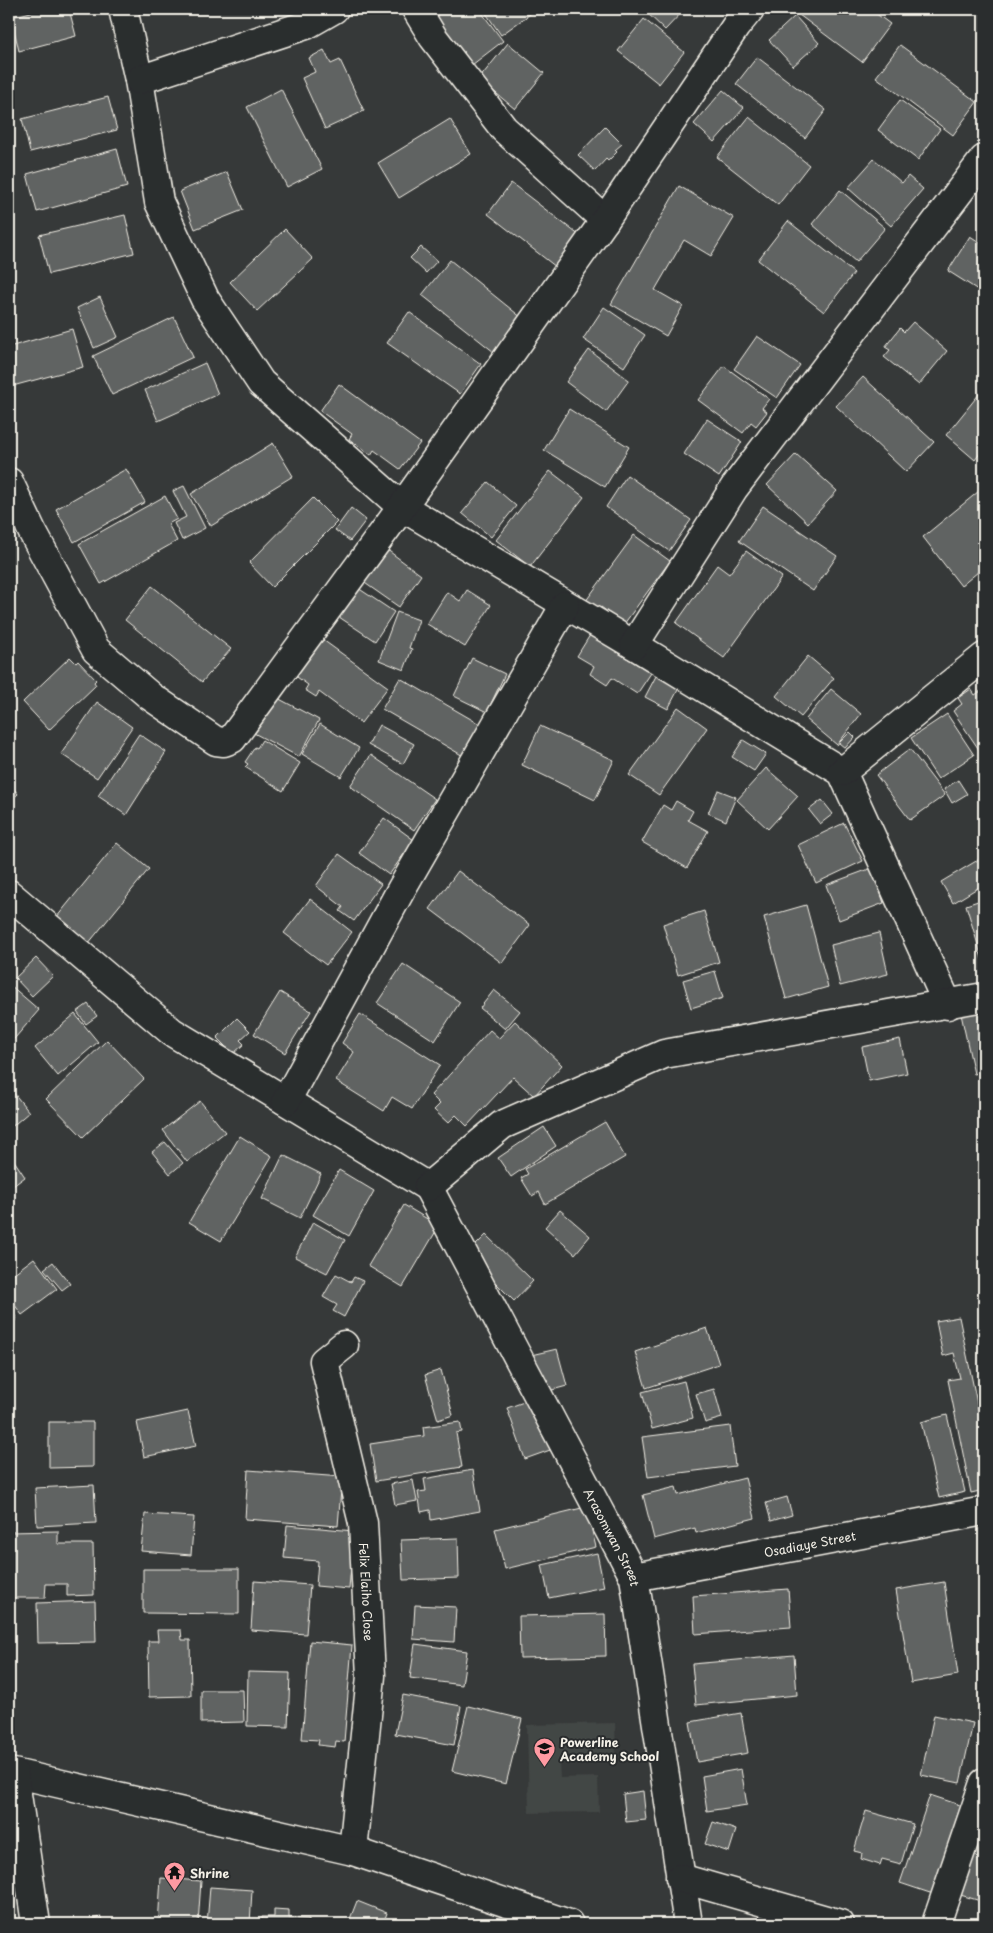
<svg xmlns="http://www.w3.org/2000/svg" width="993" height="1933" font-family="'Playpen Sans',sans-serif">
<style>
.built{fill:#434645}
.building{fill:#616362;stroke:#f4f1e8}
.lines{fill:none;stroke-linecap:round;stroke-linejoin:round}
.minor-casing{stroke:#f4f1e8;stroke-width:31}
.minor{stroke:#2a2d2e;stroke-width:28}
.labels{text-anchor:middle;dominant-baseline:central;stroke-width:4;stroke-linejoin:round;paint-order:stroke}
.street-label{font-size:12px;fill:#f4f1e8;stroke:#2a2d2e}
.poi-label{font-size:12px;font-weight:bold;fill:#f4f1e8;stroke:#2a2d2e;text-anchor:start}
</style>
<rect width="100%" height="100%" fill="#363939"/>
<filter id="ink" filterUnits="userSpaceOnUse"><feTurbulence type="fractalNoise" baseFrequency=".02" numOctaves="2"/><feDisplacementMap in="SourceGraphic" scale="10" xChannelSelector="R" yChannelSelector="G"/><feConvolveMatrix kernelMatrix="1 2 1 2 8 2 1 2 1" color-interpolation-filters="sRGB"/></filter>
<g filter="url(#ink)">
<path class="built" d="M615 1723 616 1757 559 1759 560 1778 598 1777 599 1812 529 1813 527 1725Z"/>
<path class="building" d="M43 9H69L76 36 19 51 11 17Z
M424 9H479L503 41 468 68Z
M483 9H531L533 12 501 35Z
M643 9H685L665 30Z
M798 9H870L890 24 862 62 795 12Z
M795 16 819 43 793 66 769 40Z
M644 19 684 52 659 84 618 51Z
M508 43 544 73 515 109 479 79Z
M900 45 977 102 953 135 876 77Z
M324 50 331 64 340 60 364 111 325 129 302 78 315 72 309 58Z
M757 57 826 110 805 138 736 84Z
M281 89 322 169 287 187 247 107Z
M723 90 744 108 714 142 694 124Z
M108 97 117 130 30 152 22 119Z
M900 100 940 129 918 160 878 130Z
M749 117 809 165 778 205 717 157Z
M450 119 471 154 399 198 378 163Z
M605 127 622 144 615 150 617 152 608 161 606 159 595 171 578 155Z
M117 149 127 187 37 212 27 174Z
M874 159 902 183 908 176 923 189 891 226 848 188Z
M227 172 243 210 195 229 180 191Z
M511 183 580 236 556 267 488 214Z
M679 186 734 218 711 256 684 240 655 290 683 306 666 336 611 304Z
M840 190 885 228 856 262 812 224Z
M125 215 134 253 49 274 39 235Z
M788 221 854 273 824 312 758 260Z
M285 229 313 259 257 311 230 282Z
M970 236 984 245V281L978 290 948 271Z
M421 247 437 261 426 273 410 258Z
M450 260 522 318 494 352 422 295Z
M100 297 118 337 94 348 77 308Z
M604 307 645 335 624 367 583 339Z
M409 312 481 364 460 394 387 343Z
M174 317 193 357 112 395 93 356Z
M913 322 947 351 919 385 884 357 890 350 885 347 900 328 904 332Z
M72 329 83 367 9 387V347Z
M757 336 800 365 777 398 734 369Z
M589 350 629 380 606 412 566 382Z
M205 363 218 394 158 421 145 390Z
M724 366 769 399 762 408 767 412 756 426 751 422 743 433 698 400Z
M863 377 934 442 906 472 836 406Z
M339 384 420 443 400 469 374 450 371 455 349 439 352 434 320 411Z
M984 388V448L975 460 946 435Z
M569 409 629 447 605 487 544 450Z
M707 419 742 442 719 477 684 454Z
M273 443 293 476 211 526 191 494Z
M796 454 837 491 808 523 767 485Z
M126 469 145 502 74 542 56 509Z
M550 471 584 497 530 567 496 540Z
M627 475 691 520 669 551 606 507Z
M488 482 516 506 491 537 462 513Z
M184 486 205 528 182 540 174 523 186 517 173 491Z
M984 487V544L982 546 984 549V567L961 586 923 537Z
M165 496 177 519 168 524 177 541 101 584 79 544Z
M313 498 337 522 272 587 249 563Z
M763 506 837 556 813 591 739 541Z
M351 508 366 520 350 541 335 530Z
M634 535 670 561 624 624 601 607 593 619 580 609Z
M382 546 421 575 399 607 359 579Z
M746 551 782 577 724 658 676 623 717 565 729 574Z
M352 584 394 612 375 641 333 613Z
M152 586 231 649 202 682 125 620Z
M467 590 491 605 465 647 427 624 447 592 460 601Z
M397 612 419 620 409 648 412 649 404 670 379 660Z
M316 635 388 687 361 723 319 692 316 697 305 690 308 685 290 672Z
M590 635 651 673 637 694 612 678 607 685 590 674 594 666 577 656Z
M808 656 834 678 801 717 776 696Z
M70 657 76 663 78 661 96 680 94 682 96 685 49 730 23 702Z
M472 658 505 674 487 712 454 696Z
M656 676 679 688 668 709 645 697Z
M400 678 483 726 465 757 382 709Z
M831 689 861 714 837 745 806 719Z
M971 689 975 695 984 689V757L953 711 962 704 958 698Z
M270 694 319 720 299 757 250 731Z
M97 702 132 727 97 778 61 754Z
M678 707 707 728 659 795 629 775Z
M947 714 974 755 938 779 911 738Z
M320 724 359 748 341 777 302 754Z
M379 725 414 744 403 764 368 745Z
M540 726 614 760 595 800 522 765Z
M850 732 855 737 845 748 839 743Z
M139 734 166 752 126 815 98 796Z
M262 740 300 763 283 791 245 767 248 764 245 762 255 747 257 748Z
M743 740 766 754 754 771 732 757Z
M910 749 945 795 910 820 876 775Z
M371 755 435 799 414 830 350 786Z
M766 768 798 796 768 829 737 800Z
M958 780 967 794 952 803 944 789Z
M9 783 18 794 9 802Z
M718 790 736 797 726 821 708 813Z
M822 800 833 814 820 824 809 810Z
M676 801 693 811 688 820 708 831 687 868 642 842 663 805 671 810Z
M384 818 414 840 389 875 359 853Z
M844 823 863 861 816 883 798 845Z
M117 843 149 869 88 944 56 918Z
M339 854 381 884 354 921 340 911 343 907 316 886Z
M983 857 984 859V884L953 903 941 882Z
M872 868 884 903 839 920 826 885Z
M458 871 530 925 502 963 430 909Z
M310 899 352 932 326 965 284 933Z
M984 899V965L966 905Z
M806 905 828 987 786 999 764 917Z
M704 911 719 962 678 975 663 924Z
M879 933 888 974 840 986 831 945Z
M36 958 53 976 32 996 15 978Z
M403 964 460 1002 435 1041 377 1003Z
M715 971 723 998 691 1008 683 980Z
M10 985 39 1010 9 1045V986Z
M494 990 520 1011 505 1029 480 1008Z
M280 992 311 1011 285 1053 254 1034Z
M88 1004 97 1016 86 1024 77 1012Z
M982 1009 984 1020V1072L974 1074 961 1014Z
M75 1014 98 1042 58 1076 35 1048Z
M360 1014 440 1065 412 1109 392 1097 384 1111 336 1081 354 1052 342 1043Z
M237 1018 250 1031 240 1040 244 1044 233 1054 217 1038Z
M515 1021 562 1065 534 1096 513 1077 467 1126 456 1115 448 1123 434 1110 440 1104 431 1095 490 1030 499 1038Z
M900 1039 907 1073 869 1081 862 1047Z
M107 1040 144 1079 83 1137 46 1099Z
M9 1087 29 1112 9 1129Z
M200 1101 225 1132 187 1162 163 1130Z
M605 1122 625 1157 545 1204 539 1192 532 1196 521 1178 528 1174 525 1169Z
M544 1127 556 1146 511 1177 498 1158Z
M240 1136 272 1156 221 1241 189 1222Z
M165 1142 183 1163 170 1174 152 1152Z
M9 1153 25 1177 9 1189Z
M283 1155 321 1174 300 1218 262 1199Z
M339 1170 374 1191 349 1236 313 1215Z
M404 1205 439 1226 403 1287 368 1266Z
M560 1210 590 1236 575 1254 545 1227Z
M313 1222 345 1240 327 1273 295 1257Z
M486 1235 533 1281 514 1301 467 1254Z
M34 1258 57 1289 22 1315 9 1297V1277Z
M53 1262 70 1284 62 1290 44 1269Z
M336 1274 351 1282 354 1277 363 1281 344 1317 333 1311 337 1305 323 1297Z
M9 1306 17 1319 9 1325Z
M959 1317 984 1437V1490L971 1493 948 1380 960 1378 954 1353 943 1356 936 1321Z
M707 1328 719 1364 646 1388 635 1352Z
M557 1349 567 1386 541 1393 531 1355Z
M441 1370 453 1415 438 1420 425 1375Z
M684 1381 693 1418 652 1429 642 1392Z
M714 1389 722 1418 705 1423 696 1394Z
M535 1398 553 1449 525 1459 507 1408Z
M188 1411 196 1446 144 1457 137 1422Z
M947 1415 965 1492 939 1498 921 1422Z
M49 1422H93V1467L49 1468Z
M460 1422 462 1432 456 1433 462 1467 376 1481 370 1444 424 1436 423 1427Z
M730 1426 735 1466 648 1477 642 1437Z
M248 1470 342 1477 338 1526 245 1519Z
M473 1470 480 1511 431 1520 430 1510 421 1512 418 1492 426 1491 424 1479Z
M745 1478 755 1518 696 1533 695 1528 654 1539 643 1495 676 1487 678 1495Z
M413 1480 417 1501 395 1505 391 1484Z
M94 1485 96 1523 37 1526 35 1488Z
M787 1497 792 1515 771 1521 766 1503Z
M586 1507 596 1547 505 1569 495 1529Z
M145 1514 194 1517 191 1555 141 1551Z
M287 1525 354 1531 349 1589 316 1586 318 1561 284 1558Z
M58 1531V1544H93L94 1595 67 1596V1584H46L45 1598H9V1532Z
M458 1538 459 1578 403 1580 401 1540Z
M597 1553 604 1587 549 1598 542 1565Z
M143 1569H239V1614L143 1613Z
M254 1581 310 1585 306 1634 251 1630Z
M944 1582 958 1675 911 1683 896 1590Z
M788 1589 791 1627 695 1634 693 1596Z
M95 1601 96 1642 38 1643 37 1603Z
M415 1605 456 1607 454 1642 413 1639Z
M605 1614 606 1656 520 1658 519 1616Z
M157 1630H181L182 1640H190L191 1696 149 1697 148 1641H158Z
M310 1641 352 1645 344 1742 336 1741 335 1747 318 1745 319 1740 302 1739Z
M415 1644 467 1651 462 1685 410 1678Z
M794 1655 797 1695 696 1705 692 1664Z
M248 1672 290 1673 288 1727 247 1726Z
M201 1690H243L244 1722 201 1723Z
M403 1695 461 1706 454 1745 395 1734Z
M468 1706 522 1719 506 1784 452 1771Z
M741 1713 748 1753 697 1762 690 1722Z
M934 1715 973 1723 960 1783 921 1775Z
M741 1769 747 1805 707 1811 702 1776Z
M643 1791 646 1820 626 1822 623 1794Z
M930 1795 969 1808 939 1896 900 1883Z
M984 1806V1902L957 1894Z
M866 1811 913 1824 901 1864 882 1859 880 1865 861 1859 862 1853 854 1851Z
M713 1822 736 1830 729 1852 705 1844Z
M161 1878 201 1881 198 1924H158Z
M210 1887 252 1890 250 1924H207Z
M357 1901 387 1913 383 1924H348Z
M274 1909 289 1910V1918L309 1919V1924H262V1917H274Z
M101 1917 103 1924H72Z"/>
<g class="lines">
<defs>
<g id="minor">
<path d="M123 9 139 80 159 202 205 299 261 383 402 507 634 645 842 772 948 1005"/>
<path d="M416 9 433 37 504 129 605 220"/>
<path d="M139 80 306 25 334 9"/>
<path d="M9 482 32 531 96 650 150 696 216 741 224 742 232 739 402 507 605 220 736 26 750 9"/>
<path d="M634 645 734 488 984 159"/>
<path d="M842 772 984 657"/>
<path d="M9 894 172 1032 428 1187"/>
<path d="M286 1101 402 888 565 605"/>
<path id="s1" d="M428 1187 634 1577 688 1924"/>
<path d="M428 1187 502 1125 664 1054 984 997"/>
<path id="s2" d="M344 1345 324 1361 363 1523 371 1676 353 1851"/>
<path id="s3" d="M634 1577 984 1511"/>
<path d="M9 1772 353 1851 569 1924"/>
<path d="M14 1774 36 1924"/>
<path d="M680 1878 840 1924"/>
<path d="M936 1924 984 1783"/>
</g>
</defs>
<use href="#minor" class="minor-casing"/>
<use href="#minor" class="minor"/>
</g>
</g>
<defs>
<symbol id="school-pin" viewBox="-11 -11 22 30"><path d="M0 17L-7.5 6A9.5 9.5 0 1 1 7.5 6Z" fill="#ff9aa2" stroke="#2a2d2e"/><path d="M0-5L7-2L0 1L-7-2ZM-4 1L0 2.5L4 1V4Q0 6-4 4Z" fill="#111"/></symbol>
<symbol id="temple-pin" viewBox="-11 -11 22 30"><path d="M0 17L-7.5 6A9.5 9.5 0 1 1 7.5 6Z" fill="#ff9aa2" stroke="#2a2d2e"/><path d="M0-6L5-2H3V0L6.5 2.5H4V6H1.5V3h-3V6H-4V2.5H-6.5L-3 0V-2H-5Z" fill="#111"/></symbol>
</defs>
<g fill-rule="evenodd">
<use href="#school-pin" x="532" y="1736" width="25" height="34"/>
<use href="#temple-pin" x="162" y="1860" width="25" height="34"/>
</g>
<g class="labels">
<g class="street-label">
<text stroke="none"><textPath href="#s1" startOffset="396">Arasomwan Street</textPath></text>
<text stroke="none"><textPath href="#s3" startOffset="179">Osadiaye Street</textPath></text>
<text stroke="none"><textPath href="#s2" startOffset="261">Felix Elaiho Close</textPath></text>
</g>
<g class="poi-label">
<text x="560" y="1742">Powerline<tspan x="560" dy="14">Academy School</tspan></text>
<text x="190" y="1873">Shrine</text>
</g>
</g>
<rect width="993" height="1933" fill="none" stroke="#2a2d2e" stroke-width="30"/>
<rect x="15" y="15" width="963" height="1903" fill="none" stroke="#f4f1e8" stroke-width="2" filter="url(#ink)"/>
</svg>
